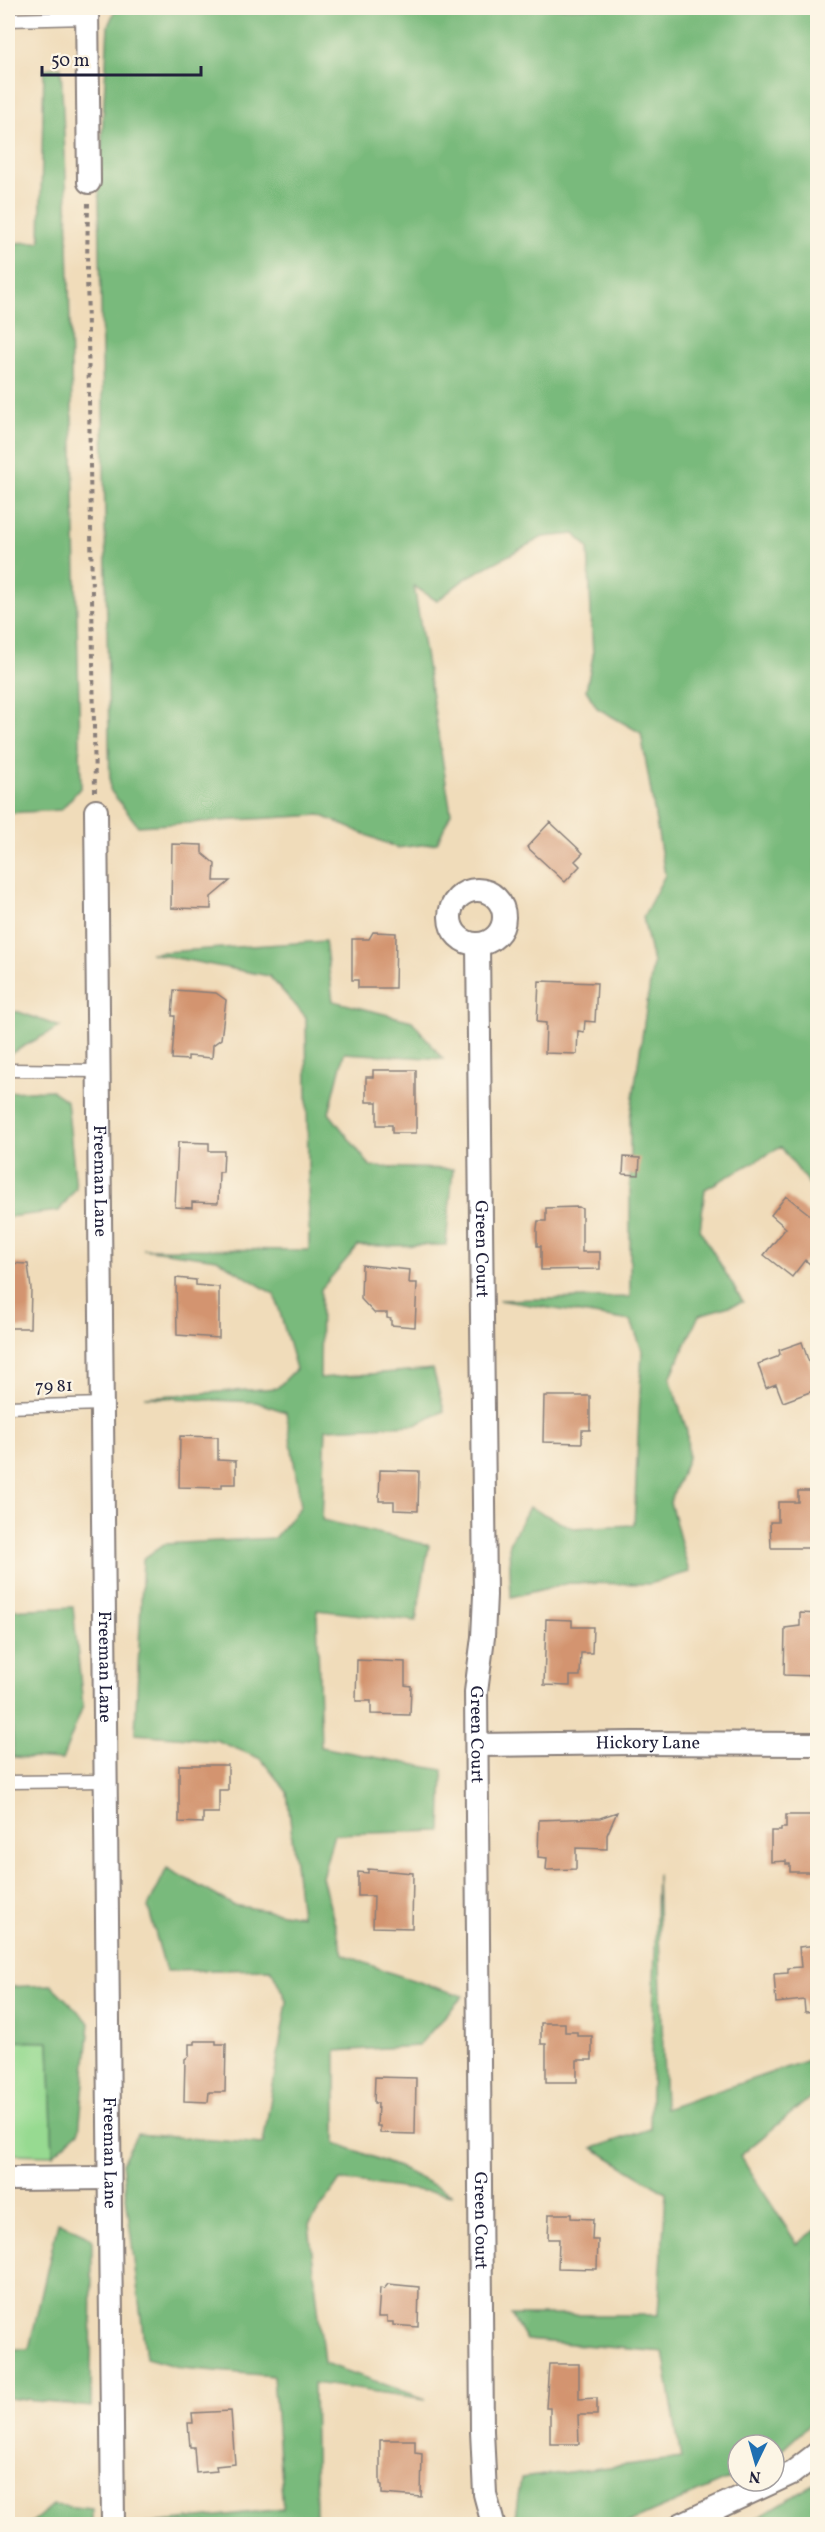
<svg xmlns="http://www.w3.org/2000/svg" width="825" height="2532" font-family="Vollkorn,serif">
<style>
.green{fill:#97da91;stroke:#5c7e66;stroke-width:1.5}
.forest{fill:#79ba7b;stroke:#4e6e5b;stroke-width:1.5}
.building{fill:#d39470}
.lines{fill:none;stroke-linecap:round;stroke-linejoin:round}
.service-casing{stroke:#897f7a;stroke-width:15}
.minor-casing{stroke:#897f7a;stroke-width:26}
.path{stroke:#897f7a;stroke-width:4;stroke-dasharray:4.5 4.5;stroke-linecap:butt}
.service{stroke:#fff;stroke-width:12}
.minor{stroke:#fff;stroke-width:22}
.labels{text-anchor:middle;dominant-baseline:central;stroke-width:4.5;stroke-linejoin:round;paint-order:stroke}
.street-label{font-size:18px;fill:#22223b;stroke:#fcf5e5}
</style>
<rect width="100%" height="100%" fill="#fcf5e5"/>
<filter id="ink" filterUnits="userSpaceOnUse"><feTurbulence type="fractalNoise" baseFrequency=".0167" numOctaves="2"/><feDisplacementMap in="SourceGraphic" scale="12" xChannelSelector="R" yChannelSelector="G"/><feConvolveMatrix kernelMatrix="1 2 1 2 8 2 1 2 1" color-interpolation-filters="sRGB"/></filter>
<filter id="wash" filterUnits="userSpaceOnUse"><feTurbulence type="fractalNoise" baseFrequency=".008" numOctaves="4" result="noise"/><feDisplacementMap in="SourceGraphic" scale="24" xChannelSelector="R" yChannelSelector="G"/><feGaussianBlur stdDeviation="1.35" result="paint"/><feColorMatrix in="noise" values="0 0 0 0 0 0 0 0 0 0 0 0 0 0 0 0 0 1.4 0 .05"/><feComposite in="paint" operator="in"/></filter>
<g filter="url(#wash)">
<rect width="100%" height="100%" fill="#f0dcba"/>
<path class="green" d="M8 2041 49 2042 53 2155 8 2154Z"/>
<path class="forest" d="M116 8H817V1195L781 1147 705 1189 700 1230 743 1302 699 1315 670 1378 687 1431 688 1458 670 1502 689 1572 650 1584 569 1583 511 1597 509 1544 529 1507 573 1528 634 1525 642 1350 631 1321 499 1300 630 1297V1118L653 963 643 917 665 875 641 733 597 708 586 690 593 656 588 548 575 534 543 537 466 578 437 601 414 586 451 813 437 843 397 848 320 815 138 826 110 790 99 195 108 26Z
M61 67 67 199 81 787 61 810 8 813V243L40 242 44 69Z
M325 941 333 1001 412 1021 443 1059 344 1053 329 1113 371 1167 453 1169 446 1245 358 1246 321 1289 320 1378 433 1369 444 1411 415 1425 326 1429 322 1520 429 1545 416 1621 317 1610 321 1747 443 1770 441 1831 334 1834 322 1877 343 1954 388 1972 463 1996 418 2046 336 2051V2143L398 2167 453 2195 340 2180 309 2225 324 2363 426 2399 314 2383 316 2514 321 2524H144L283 2509 273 2376 182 2368 146 2358 122 2163 137 2134 263 2144 287 2002 271 1969 166 1971 148 1907 167 1868 233 1905 301 1916 287 1792 261 1759 216 1740 135 1734 143 1559 164 1544 274 1538 301 1506 286 1412 256 1402 145 1397 277 1388 296 1369 275 1295 217 1259 143 1249 309 1250 306 1017 269 976 150 953Z
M8 1011 19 1012 60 1027 8 1055Z
M51 1090 67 1101 76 1188 59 1211 8 1217V1092Z
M73 1607 83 1706 62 1760 13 1757 11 1651 8 1650V1610Z
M657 1874 665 2109 817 2057V2092L740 2156 797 2244 817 2229V2418L774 2457V2445H738V2475L625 2524H514L521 2478 681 2458 663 2352 526 2340 511 2315H658L666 2192 593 2148 650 2129Z
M51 1985 90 2023 79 2132 53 2155 49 2042 8 2041V1987Z
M58 2222 92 2238 91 2407 8 2398V2349H29Z
M817 2482V2524H747Z
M53 2505 92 2509V2524H30Z"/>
<g id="blocks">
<path class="building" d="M550 822 583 853 575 861 580 866 565 882 527 847Z
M172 844 202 845V853L215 864 214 881H230L211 897V909L171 908Z
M373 932 396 933 395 988H358V980H352V939H369Z
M539 981 597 983 595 1022 585 1021 584 1032 578 1031 577 1054 545 1053 546 1023 537 1022Z
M174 990 216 993 226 1000 221 1039 213 1045 212 1058 188 1056V1060L172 1059 175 1016H172Z
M373 1070H416V1133H392V1125H377V1102H366V1077H373Z
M178 1142 209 1143V1151H224L223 1172H219L218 1203 192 1202V1208L175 1207Z
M624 1157 640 1158 639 1175 623 1174Z
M786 1196 818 1221V1254L810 1264 805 1260 792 1277 764 1255 786 1228 771 1215Z
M579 1207 582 1209V1252H600V1269L541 1270V1246H537V1229L538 1221H546V1208Z
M8 1263 28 1264 31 1289 30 1328H8Z
M362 1265 410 1270 409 1283H417L415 1327 391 1325V1319L387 1318V1313H374L361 1299Z
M176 1278 196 1280V1285L219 1287V1338L177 1335Z
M802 1342 818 1389 783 1402 776 1384 766 1388 758 1364 777 1357 780 1354 779 1350Z
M544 1396H590V1430H582V1443L543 1442Z
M180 1436 218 1437V1460L236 1461V1484H222V1488L179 1487Z
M380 1470 419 1471 418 1511 394 1510V1501H379Z
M798 1491H818V1548H771L770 1522H778V1502H798Z
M800 1613 818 1614V1676L784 1675 785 1628 800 1626Z
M546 1619 572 1620V1627H593L592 1653H581L580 1676H570V1686L544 1685Z
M357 1660 405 1662V1685L411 1686 410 1715 371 1714V1701H356Z
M179 1765H228V1790H219V1813H203V1823L179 1822Z
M617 1812 607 1835V1849L576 1848V1869L546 1870 547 1858 538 1857 539 1820 600 1818Z
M786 1815H818V1872H790V1864H786V1861L771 1862V1831H781V1828H786Z
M368 1869 413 1873 412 1928 373 1927 374 1896H358V1872L368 1873Z
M818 1945V2011L805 2012 804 2000 776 2003 774 1974 788 1973V1968L801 1967 799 1947Z
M541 2023H565V2032H577V2036H592V2060H577V2082H546V2044H541Z
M195 2041H216V2044H226L225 2092H209L208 2102 184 2101 185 2059 189 2056V2044H195Z
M375 2077 416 2078 415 2134 380 2133V2126H377L378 2103H374Z
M549 2214H571V2218L593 2219 592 2240H598L597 2269 558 2268 559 2239H548Z
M388 2284 419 2287 418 2327 393 2325V2322H387V2317H378L380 2288 384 2289Z
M549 2364H579V2399L597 2398V2415H578L579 2444H550V2408H546Z
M231 2411 235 2464 216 2466 217 2471 196 2473 194 2447H190L188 2423H193L192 2413Z
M380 2440H415V2453L422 2454 421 2497 382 2494V2485L380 2484Z"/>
</g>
</g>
<g filter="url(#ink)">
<use href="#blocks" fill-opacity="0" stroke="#897f7a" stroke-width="1.5"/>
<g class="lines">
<defs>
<path id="service" d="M8 20 87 18
M8 1070 98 1071
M8 1407 102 1404
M8 1782 105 1781"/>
<g id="minor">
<path d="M87 8 89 182"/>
<path id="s1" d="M96 811 113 2524"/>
<circle cx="477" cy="917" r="27"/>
<path id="s2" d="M478 945 485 1595 483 1637 476 1692 482 2431 485 2494 493 2524"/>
<path id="s3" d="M477 1745 633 1743 818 1744"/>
<path d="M8 2179 109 2178"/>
<path d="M682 2524 792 2473 818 2453"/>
</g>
</defs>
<use href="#service" class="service-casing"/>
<use href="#minor" class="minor-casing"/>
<path class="path" d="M88 203 87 268 95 792"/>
<use href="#service" class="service"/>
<use href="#minor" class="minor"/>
</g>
</g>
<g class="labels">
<g class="street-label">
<text stroke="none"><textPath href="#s1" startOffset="370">Freeman Lane</textPath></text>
<text stroke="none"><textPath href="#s2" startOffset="304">Green Court</textPath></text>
<text transform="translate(54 1387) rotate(-2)">79 81</text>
<text stroke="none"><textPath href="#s1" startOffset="856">Freeman Lane</textPath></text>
<text stroke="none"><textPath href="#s2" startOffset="790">Green Court</textPath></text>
<text stroke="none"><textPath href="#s3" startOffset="171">Hickory Lane</textPath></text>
<text stroke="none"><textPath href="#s1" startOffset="1342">Freeman Lane</textPath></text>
<text stroke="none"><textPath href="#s2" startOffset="1276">Green Court</textPath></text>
</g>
</g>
<rect width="825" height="2532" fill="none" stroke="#fcf5e5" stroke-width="30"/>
<g transform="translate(756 2463) rotate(185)"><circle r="28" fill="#fcf5e5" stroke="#a5a1a1" stroke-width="1.5"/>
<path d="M0-4.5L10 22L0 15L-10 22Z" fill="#1f6fb2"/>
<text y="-9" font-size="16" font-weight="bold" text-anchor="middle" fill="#22223b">N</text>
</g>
<path d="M42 66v9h159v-9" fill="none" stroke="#22223b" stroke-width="3"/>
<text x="51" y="66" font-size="18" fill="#22223b" stroke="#fcf5e5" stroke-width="4.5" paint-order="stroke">50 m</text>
</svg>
